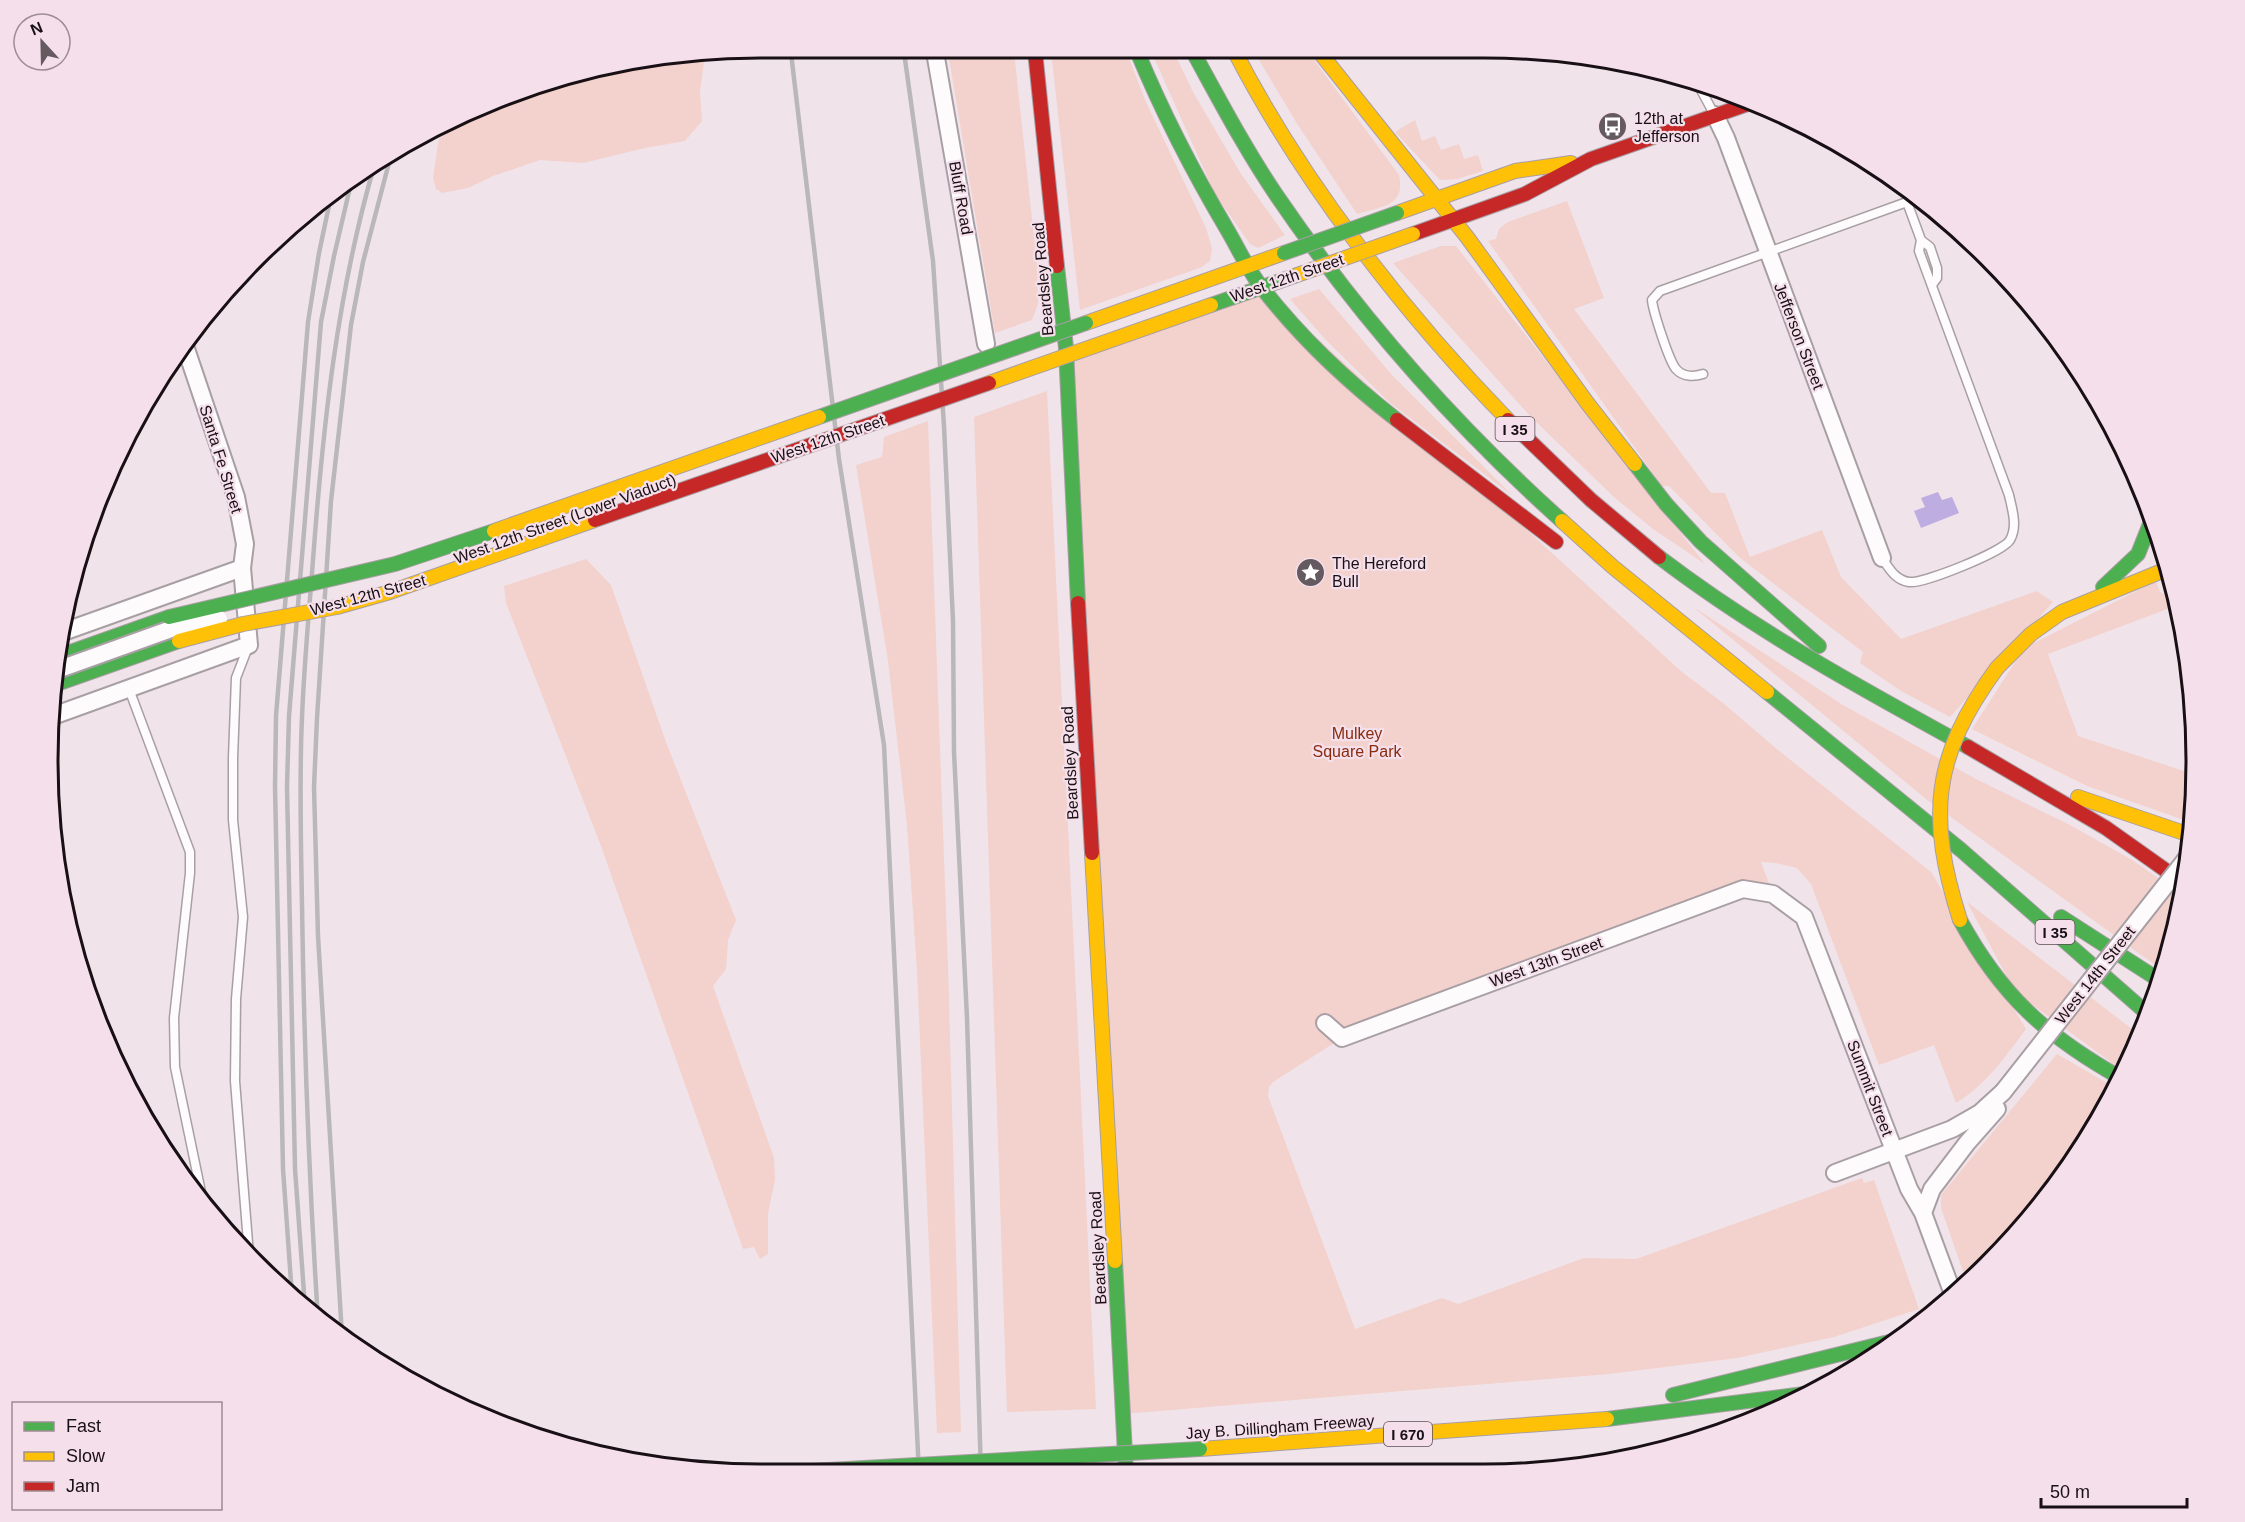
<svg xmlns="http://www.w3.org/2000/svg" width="2245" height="1522" font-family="Helvetica,sans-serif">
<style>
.green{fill:#f3d1cc}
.water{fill:#bdade1}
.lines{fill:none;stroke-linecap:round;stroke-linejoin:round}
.lane-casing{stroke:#a89fa4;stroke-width:11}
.street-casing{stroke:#a89fa4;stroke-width:20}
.fast-casing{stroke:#a89fa4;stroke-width:16}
.slow-casing{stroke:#a89fa4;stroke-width:16}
.jam-casing{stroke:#a89fa4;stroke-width:16}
.lane{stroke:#fdfbfc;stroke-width:8}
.street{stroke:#fdfbfc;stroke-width:16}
.fast{stroke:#4caf50;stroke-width:14}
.slow{stroke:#ffc107;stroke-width:14}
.jam{stroke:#c62828;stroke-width:14}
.rail{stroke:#bab7b9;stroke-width:4.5}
.street-bridge-casing{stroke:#a89fa4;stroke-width:20;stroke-linecap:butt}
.fast-bridge-casing{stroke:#a89fa4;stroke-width:16;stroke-linecap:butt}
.slow-bridge-casing{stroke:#a89fa4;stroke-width:16;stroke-linecap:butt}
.jam-bridge-casing{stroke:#a89fa4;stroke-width:16;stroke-linecap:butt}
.street-bridge{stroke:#fdfbfc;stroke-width:16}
.fast-bridge{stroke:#4caf50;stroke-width:14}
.slow-bridge{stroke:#ffc107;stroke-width:14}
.jam-bridge{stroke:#c62828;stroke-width:14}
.labels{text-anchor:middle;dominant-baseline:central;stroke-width:4.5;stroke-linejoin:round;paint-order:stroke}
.shield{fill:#f5dfea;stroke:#5a4e54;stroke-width:1.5}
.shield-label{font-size:15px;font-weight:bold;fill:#181014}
.poi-label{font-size:16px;fill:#181014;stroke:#f5dfea;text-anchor:start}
.street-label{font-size:16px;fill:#181014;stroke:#f5dfea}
.park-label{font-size:16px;fill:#892c0e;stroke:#f5dfea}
.rim{fill:none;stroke:#181014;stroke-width:3}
</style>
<rect width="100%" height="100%" fill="#f0e4ea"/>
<path class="green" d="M1306 49 1399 175C1406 207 1381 206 1357 214L1296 122 1253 50Z
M1173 50 1193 92 1241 174 1285 235 1258 248 1250 244 1215 194 1151 51Z
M1051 51H1126L1146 102 1206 228 1212 248 1210 261 1202 267 1080 310Z
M948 52H1014L1037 265 1038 304 1032 320 995 333Z
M668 54H705L700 92 702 121 685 141 645 148 583 163 540 160 493 176 468 188 442 193 436 189 433 178 440 131 532 86Z
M1415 120 1422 141 1435 136 1441 150 1459 144 1464 159 1478 155 1483 171 1457 179 1440 180 1395 132Z
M1567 201 1604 298 1574 309 1711 493H1725L1750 557 1822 530 1841 577 1901 639 2037 591 2053 602 1950 717 1901 691 1860 663 1863 652 1739 557 1669 486H1662L1488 241 1496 239 1499 229 1508 222Z
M1441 246H1456L1705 564 1653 529 1615 498 1531 417 1393 263Z
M1261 287 1682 672 1723 703 1778 750 1931 872 2026 1029C2005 1057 1986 1085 1956 1103L1934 1045 1879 1065 1811 884 1797 868 1776 863 1761 862 1773 894 1743 889 1342 1038 1273 1082 1269 1087 1268 1096 1355 1329 1442 1298 1458 1304 1584 1258 1636 1259 1862 1178 1864 1183 1874 1180 1919 1309 1834 1337 1737 1358 1609 1374 1123 1414 1058 357Z
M1319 289 1392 375 1513 496 1389 402 1324 338 1290 299Z
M1047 391 1096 1409 1007 1412 974 417Z
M928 421 948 967 961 1432 937 1433 917 971 907 825 888 661 856 465 882 457 884 437Z
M586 559 611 585 666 742 736 920 728 940 726 969 713 986 774 1158 775 1180 768 1213V1254L760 1259 754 1247 743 1249 601 846 506 603 504 586Z
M2156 581 2160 592 2164 594 2170 608 2048 654 2078 736 2196 775 2192 816 2184 820 2087 786 1972 729 2024 648Z
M1692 606 1843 705 1976 779 2070 825 2132 860 2184 896 2162 970 1926 799Z
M1967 902 2141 1036 2123 1071 2015 992Z
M2057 1054 2114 1087 2077 1157 1988 1265 1967 1283 1941 1208V1195Z"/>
<path class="water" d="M1938 492 1942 500 1952 497 1959 513 1921 528 1914 511 1925 507 1921 498Z"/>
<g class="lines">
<defs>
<path id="lane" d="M1700 88 1714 114
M1907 202 1917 199
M1703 374C1694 377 1683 377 1676 369 1669 361 1653 311 1652 300L1660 291 1907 202 1921 240 1930 247 1937 268V278L1932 285
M1882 558C1889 568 1895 580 1909 582 1923 584 2003 552 2010 540 2018 526 2012 509 2009 495L1919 251 1921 240
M248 647 236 678 233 758V820L243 917 236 999 235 1081 249 1255
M129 689 190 852V873L174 1018 175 1067 201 1192"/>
<path id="street" d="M935 52 986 344
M1715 115 1726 138 1882 558
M63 632 242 568
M50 717 249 645 242 568 245 544 236 497 185 346
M1325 1023 1342 1038 1743 889 1773 894 1804 917 1909 1189 1923 1213 1953 1294
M1835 1173 1952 1129 1980 1113 2003 1092
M1923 1213 1932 1189 1967 1143 1997 1109"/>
<path id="fast" d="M1192 50C1219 99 1245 149 1277 196 1358 315 1455 425 1562 521
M1137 51C1163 114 1193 172 1228 231 1239 250 1249 272 1263 289 1302 339 1348 382 1397 420
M1057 266 1066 348 1078 603
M1211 305 1297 275
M1635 464 1666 504 1701 542 1819 646
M1659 557C1756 631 1862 689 1968 747
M2103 587 2138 554 2152 519
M59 656 169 617
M54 685 179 641
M1767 692 1961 850 2149 1015
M2061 917 2159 980
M1960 920C2001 995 2045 1035 2119 1077
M1115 1261 1126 1474
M1673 1395 1897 1340
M1607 1419 1804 1394"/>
<path id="slow" d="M1317 49 1467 237 1588 404 1635 464
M1234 50C1302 182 1405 314 1508 420
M1397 213 1515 171 1571 163
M1086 323 1284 253
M1562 521 1613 567 1767 692
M1997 668 2031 634 2062 612 2167 569
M2078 797 2190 835
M1092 853 1115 1261
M1200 1449 1607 1419"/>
<path id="jam" d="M1035 51 1057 266
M1413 234 1525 194 1591 159 1748 104
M1397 420 1556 542
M1508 420 1591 500 1659 557
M1078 603 1092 853
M1968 747 2106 828 2185 884"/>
</defs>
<use href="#lane" class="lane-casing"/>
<use href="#street" class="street-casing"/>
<use href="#fast" class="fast-casing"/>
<use href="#slow" class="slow-casing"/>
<use href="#jam" class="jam-casing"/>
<use href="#lane" class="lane"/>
<use href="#street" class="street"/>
<use href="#fast" class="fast"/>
<use href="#slow" class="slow"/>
<use href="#jam" class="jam"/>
<path class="rail" d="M904 52 933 261 944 426 953 621 954 752 967 1018 981 1474
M791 53 839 459 884 745 919 1474
M292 1296 283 1169 275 787 276 716 308 322 319 253 331 196
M305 1307 295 1169 287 787 289 716 321 322 334 256 352 179
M318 1319C309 1181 304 1043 302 905 301 842 299 780 302 718 304 665 309 613 313 560 323 426 337 293 375 163
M342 1336 318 936 314 787 317 718 331 501 351 325 363 262 391 155"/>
<defs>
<path id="street-bridge" d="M57 670 174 628 219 619
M2003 1092 2187 858"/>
<path id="fast-bridge" d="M1284 253 1397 213
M819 417 1086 323
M169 617 395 564 494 531
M757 1474 1200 1449"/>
<path id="slow-bridge" d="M1297 275 1413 234
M989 383 1211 305
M494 531 819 417
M179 641 243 624 337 607 390 592 595 520
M1960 920C1927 816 1932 757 1997 668"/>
<path id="jam-bridge" d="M595 520 989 383"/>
</defs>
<use href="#street-bridge" class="street-bridge-casing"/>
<use href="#fast-bridge" class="fast-bridge-casing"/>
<use href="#slow-bridge" class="slow-bridge-casing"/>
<use href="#jam-bridge" class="jam-bridge-casing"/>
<use href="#street-bridge" class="street-bridge"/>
<use href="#fast-bridge" class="fast-bridge"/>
<use href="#slow-bridge" class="slow-bridge"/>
<use href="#jam-bridge" class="jam-bridge"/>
</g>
<defs>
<symbol id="bus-disc" viewBox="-11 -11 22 22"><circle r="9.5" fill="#645a5f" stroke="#f5dfea"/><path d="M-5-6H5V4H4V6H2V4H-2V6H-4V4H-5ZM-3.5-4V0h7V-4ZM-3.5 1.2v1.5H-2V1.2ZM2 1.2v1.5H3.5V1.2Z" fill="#fff"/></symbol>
<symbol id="sight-disc" viewBox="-11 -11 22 22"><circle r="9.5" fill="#645a5f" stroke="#f5dfea"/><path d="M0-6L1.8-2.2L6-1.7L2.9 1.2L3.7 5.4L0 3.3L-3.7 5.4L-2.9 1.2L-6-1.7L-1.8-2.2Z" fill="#fff"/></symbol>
</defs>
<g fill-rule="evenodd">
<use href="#bus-disc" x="1596" y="110" width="33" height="33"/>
<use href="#sight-disc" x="1294" y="556" width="33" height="33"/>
</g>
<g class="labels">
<g class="shield">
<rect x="1495.5" y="417" width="39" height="24" rx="4.5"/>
<rect x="2035.5" y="920" width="39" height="24" rx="4.5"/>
<rect x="1384" y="1422" width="48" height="24" rx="4.5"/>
</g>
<g class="shield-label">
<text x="1515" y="429">I 35</text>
<text x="2055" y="932">I 35</text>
<text x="1408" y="1434">I 670</text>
</g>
<g class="poi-label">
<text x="1634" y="118">12th at<tspan x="1634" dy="18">Jefferson</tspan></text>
<text x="1332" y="563">The Hereford<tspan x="1332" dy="18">Bull</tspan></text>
</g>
<g class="street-label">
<text transform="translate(961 198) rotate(80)">Bluff Road</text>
<text transform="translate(1287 278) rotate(-19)">West 12th Street</text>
<text transform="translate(1043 279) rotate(-95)">Beardsley Road</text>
<text transform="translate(1799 336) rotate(69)">Jefferson Street</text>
<text transform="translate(828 439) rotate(-19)">West 12th Street</text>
<text transform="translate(221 459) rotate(73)">Santa Fe Street</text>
<text transform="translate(565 519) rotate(-20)">West 12th Street (Lower Viaduct)</text>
<text transform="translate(368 595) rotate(-15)">West 12th Street</text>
<text transform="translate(1070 763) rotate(-93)">Beardsley Road</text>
<text transform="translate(1546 962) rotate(-20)">West 13th Street</text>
<text transform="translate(2095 975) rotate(-52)">West 14th Street</text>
<text transform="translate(1870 1088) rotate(69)">Summit Street</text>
<text transform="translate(1098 1248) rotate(-93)">Beardsley Road</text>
<text transform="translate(1280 1427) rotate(-4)">Jay B. Dillingham Freeway</text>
</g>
<g class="park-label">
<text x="1357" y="733">Mulkey<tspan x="1357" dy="18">Square Park</tspan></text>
</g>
</g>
<path d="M0 0H2245V1522H0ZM760 58H1484A702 702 0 0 1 2186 760V762A702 702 0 0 1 1484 1464H760A702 702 0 0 1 58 762V760A702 702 0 0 1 760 58Z" fill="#f5dfea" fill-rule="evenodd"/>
<path class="rim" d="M760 58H1484A702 702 0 0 1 2186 760V762A702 702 0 0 1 1484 1464H760A702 702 0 0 1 58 762V760A702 702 0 0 1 760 58Z"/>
<rect x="12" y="1402" width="210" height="108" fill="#f5dfea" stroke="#9d8c94" stroke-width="1.5"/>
<rect x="24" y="1422" width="30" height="9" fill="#4caf50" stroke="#9d8c94" stroke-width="1.5"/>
<text x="66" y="1432" font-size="18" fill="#181014">Fast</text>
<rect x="24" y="1452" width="30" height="9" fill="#ffc107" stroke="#9d8c94" stroke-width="1.5"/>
<text x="66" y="1462" font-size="18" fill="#181014">Slow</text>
<rect x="24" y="1482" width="30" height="9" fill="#c62828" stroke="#9d8c94" stroke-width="1.5"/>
<text x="66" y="1492" font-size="18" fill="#181014">Jam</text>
<g transform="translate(42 42) rotate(338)"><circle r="28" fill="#f5dfea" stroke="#9d8c94" stroke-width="1.5"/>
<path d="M0-4.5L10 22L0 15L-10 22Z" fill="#645a5f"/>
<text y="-9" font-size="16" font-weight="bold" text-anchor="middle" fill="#181014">N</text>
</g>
<path d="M2041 1498v9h146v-9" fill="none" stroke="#181014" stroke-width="3"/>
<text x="2050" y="1498" font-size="18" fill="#181014" stroke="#f5dfea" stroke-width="4.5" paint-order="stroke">50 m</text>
</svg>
